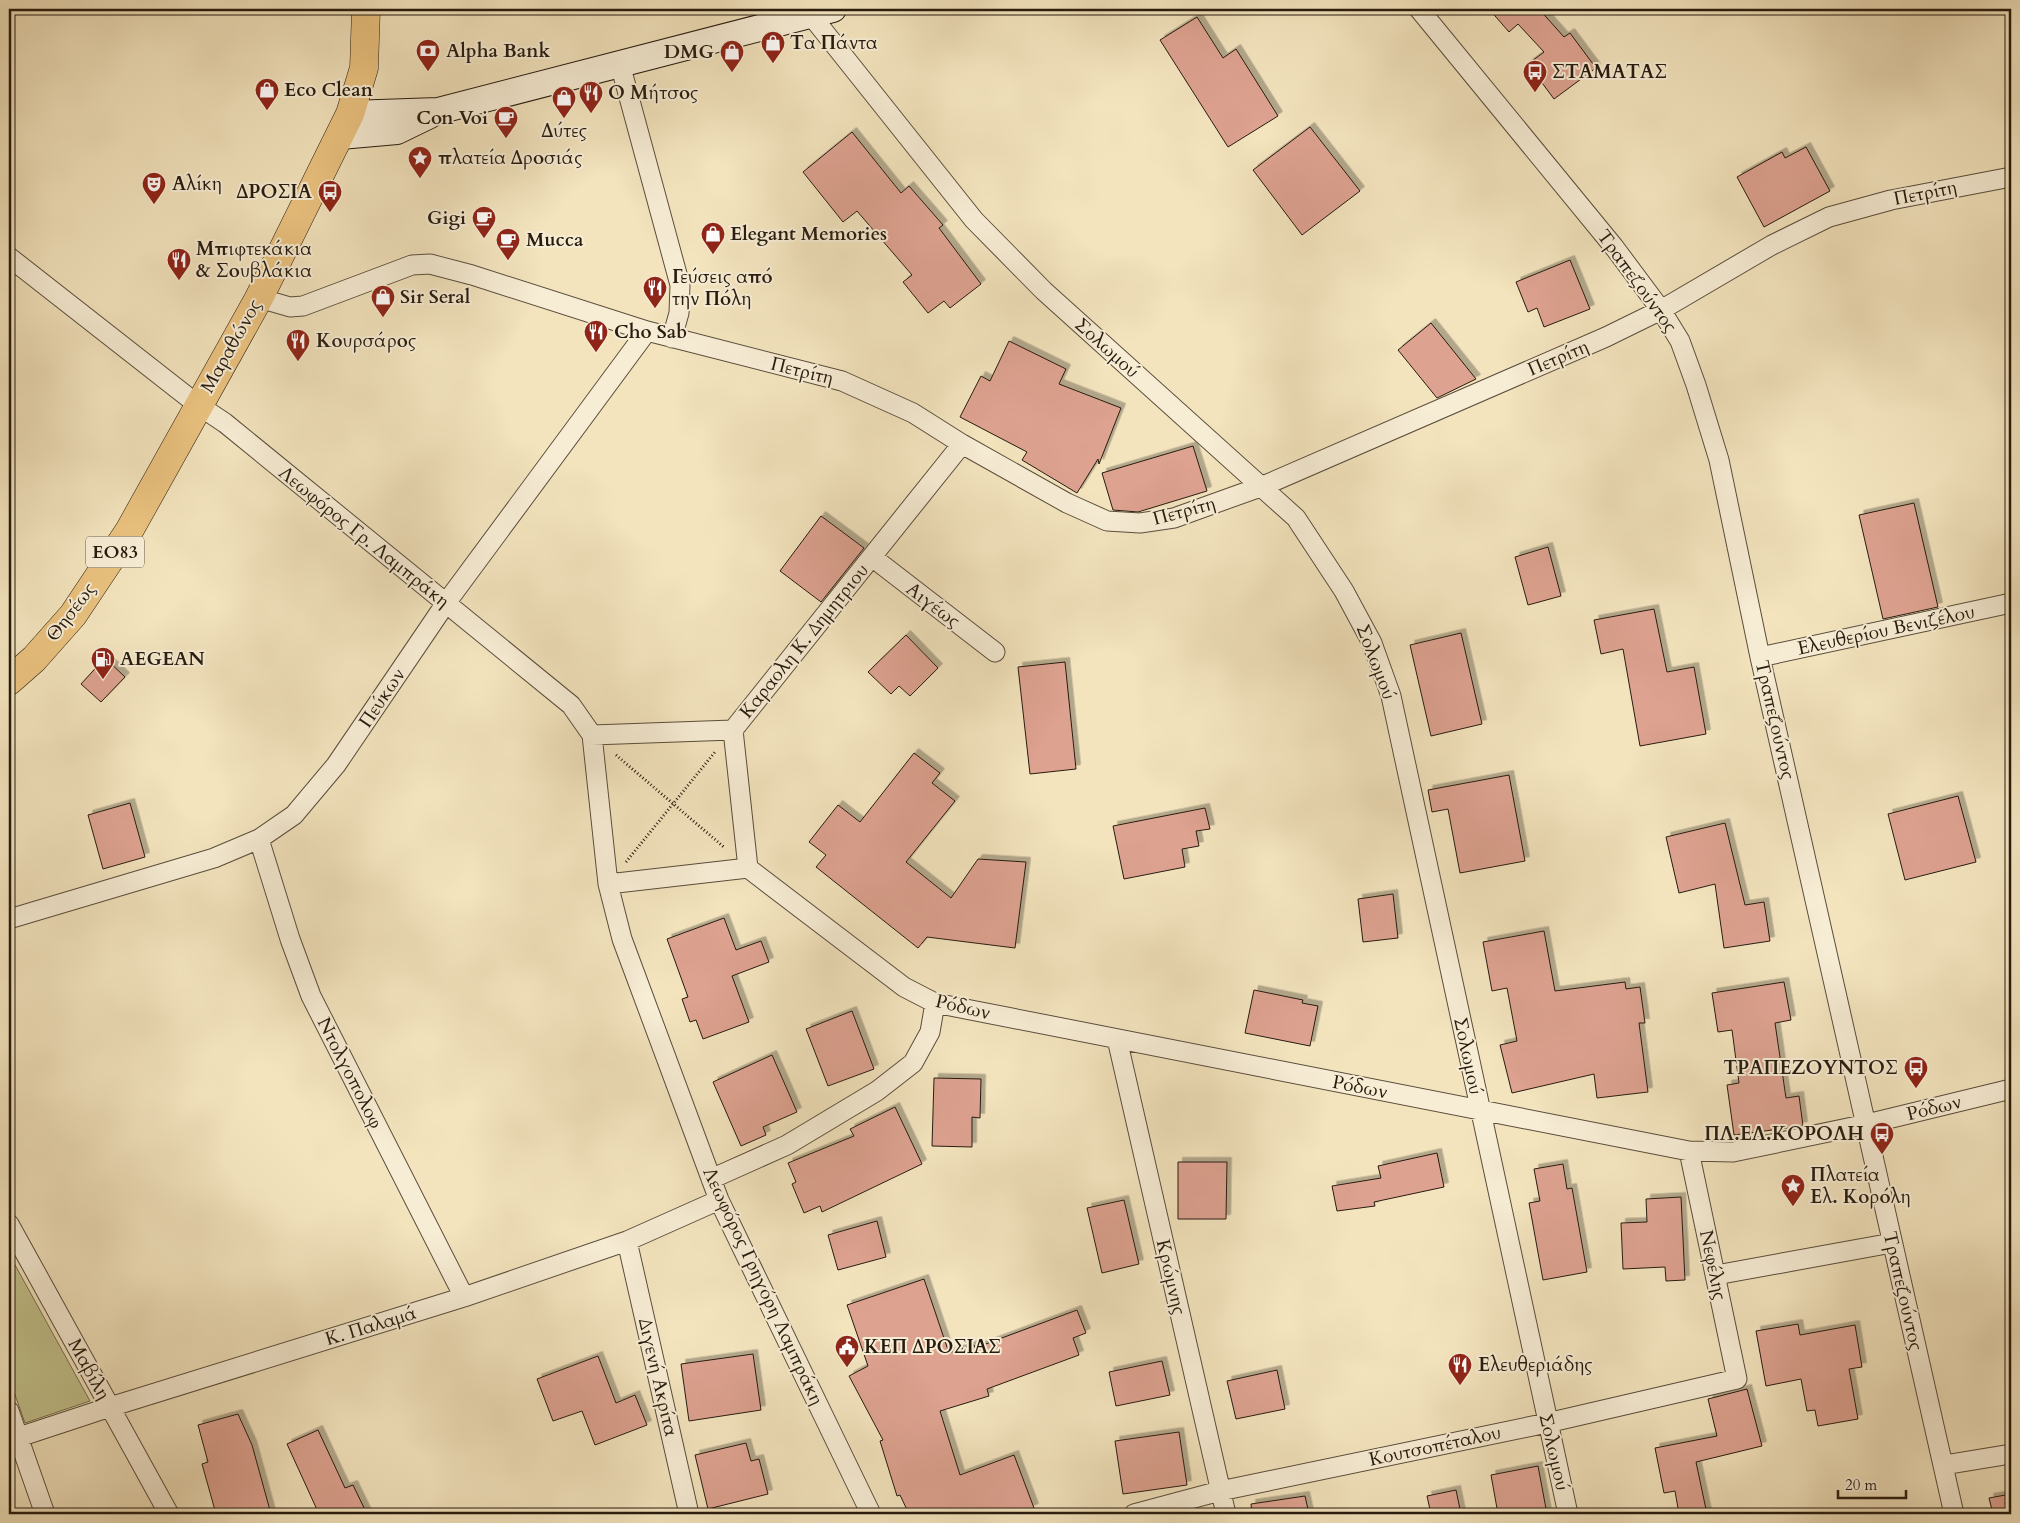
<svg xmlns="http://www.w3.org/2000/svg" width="2020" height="1523" font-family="Cardo,serif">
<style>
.green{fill:#c2c28c;stroke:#746e4e}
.building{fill:#dda290;stroke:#271b0f;filter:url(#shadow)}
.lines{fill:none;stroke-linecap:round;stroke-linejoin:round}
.street-casing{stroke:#5a4d3b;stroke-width:21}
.secondary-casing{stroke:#271b0f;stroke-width:28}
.primary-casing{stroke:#271b0f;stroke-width:29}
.path{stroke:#271b0f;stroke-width:3;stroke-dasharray:1 2.5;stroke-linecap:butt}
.street{stroke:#f7edd5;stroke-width:19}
.secondary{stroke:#f7edd5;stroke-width:26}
.primary{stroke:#eac27f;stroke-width:28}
.labels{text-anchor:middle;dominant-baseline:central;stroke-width:4;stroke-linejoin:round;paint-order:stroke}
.shield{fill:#f7edd5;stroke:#655a4a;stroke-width:1}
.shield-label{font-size:18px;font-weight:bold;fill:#271b0f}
.poi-label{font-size:19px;font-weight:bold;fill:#271b0f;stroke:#f7edd5;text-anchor:start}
.street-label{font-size:19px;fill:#271b0f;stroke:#f7edd5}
</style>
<defs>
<filter id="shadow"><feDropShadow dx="4.5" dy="-4.5" stdDeviation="0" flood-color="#0004"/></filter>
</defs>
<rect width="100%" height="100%" fill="#f3e4be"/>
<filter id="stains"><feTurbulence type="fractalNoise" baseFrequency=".004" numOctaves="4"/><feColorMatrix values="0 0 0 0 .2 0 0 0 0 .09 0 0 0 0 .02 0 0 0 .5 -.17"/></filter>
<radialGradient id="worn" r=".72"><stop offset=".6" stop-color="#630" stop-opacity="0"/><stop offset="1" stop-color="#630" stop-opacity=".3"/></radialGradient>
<path class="green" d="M9 1254 90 1401 25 1423 9 1378Z"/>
<path class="building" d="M1489 9H1539L1564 37 1570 33 1596 68 1554 99 1528 64 1544 52 1518 24 1509 32Z
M1197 17 1223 58 1236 49 1278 116 1228 147 1160 40Z
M1310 127 1360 191 1302 235 1253 170Z
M852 132 901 193 909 186 943 225 939 228 981 284 950 308 944 301 928 313 903 282 912 275 857 211 843 222 803 172Z
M1806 147 1830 191 1764 227 1737 177 1782 152 1785 158Z
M1570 260 1590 309 1544 327 1537 308 1528 312 1516 282Z
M1431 323 1476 379 1437 398 1398 350Z
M1009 341 1066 369 1059 384 1121 408 1099 464 1098 459 1077 493 1022 460 1027 452 960 417 981 376 990 381Z
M1193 446 1207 491 1138 512 1113 510 1102 473Z
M1914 503 1938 607 1883 619 1859 515Z
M821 516 864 548 821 602 780 571Z
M1548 547 1561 596 1528 605 1515 557Z
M1654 609 1667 672 1694 667 1706 734 1640 746 1623 649 1601 654 1594 620Z
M1461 633 1482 724 1431 736 1410 645Z
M906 635 938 668 910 696 899 686 891 694 868 672Z
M105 658 125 677 101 702 81 684Z
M1065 662 1076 769 1030 774 1018 667Z
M914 753 940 773 932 783 955 801 906 862 951 898 978 859 1026 862 1015 948 927 937 918 948 816 867 826 855 809 842 838 805 860 822Z
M1509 775 1525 861 1460 873 1448 809 1432 812 1428 790Z
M1958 796 1976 862 1905 880 1888 814Z
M130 803 145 857 103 869 88 815Z
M1205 808 1210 829 1196 831 1199 846 1182 849 1185 867 1124 879 1113 826Z
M1725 823 1745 905 1764 902 1770 941 1724 948 1715 884 1679 893 1666 837Z
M1393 894 1398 938 1363 942 1358 899Z
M724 918 736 950 761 941 769 962 732 976 749 1022 703 1039 696 1020 690 1022 682 999 688 997 667 939Z
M1544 931 1555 991 1625 982 1626 989 1640 987 1645 1023H1639L1648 1092 1597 1098 1594 1074 1512 1093 1500 1045 1517 1041 1507 988 1492 991 1483 942Z
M1784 982 1791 1020 1775 1023 1786 1098 1799 1096 1803 1126 1734 1135 1727 1085 1739 1083 1732 1030 1718 1032 1712 993Z
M1254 990 1303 1000 1302 1003 1318 1006 1310 1046 1245 1033Z
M852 1011 874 1069 828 1086 806 1029Z
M772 1055 797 1112 763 1127 766 1135 741 1146 713 1082Z
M934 1078 981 1079 980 1118 972 1117V1147L932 1146Z
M895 1107 922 1164 822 1212 820 1206 804 1213 792 1184 796 1182 788 1163 854 1136 850 1129Z
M1437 1153 1444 1187 1374 1202 1375 1206 1337 1211 1332 1186 1381 1178 1378 1166Z
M1178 1162H1227L1226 1219H1178Z
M1563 1164 1567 1189 1572 1188 1587 1272 1543 1280 1529 1203 1540 1201 1534 1169Z
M1681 1197 1685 1280 1666 1281 1665 1267 1623 1269 1621 1223 1647 1222 1646 1199Z
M1124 1200 1139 1264 1102 1273 1087 1208Z
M877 1221 886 1257 838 1270 828 1235Z
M924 1279 949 1353 974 1345 975 1348 1077 1310 1086 1333 1073 1338 1079 1355 987 1389 989 1396 940 1411 960 1475 1014 1455 1034 1508 1017 1514H909L900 1495 897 1496 880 1441 883 1440 849 1376 868 1366 847 1305Z
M1798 1324 1800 1335 1855 1325 1862 1367 1849 1369 1858 1419 1818 1426 1815 1410 1807 1411 1801 1379 1766 1386 1756 1331Z
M753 1354 761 1410 689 1421 681 1364Z
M598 1356 616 1403 635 1395 647 1425 595 1445 582 1411 553 1421 537 1379Z
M1162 1361 1170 1395 1116 1406 1109 1372Z
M1277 1370 1285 1409 1236 1419 1227 1381Z
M1747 1389 1762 1446 1696 1462 1707 1514H1679L1675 1491 1664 1493 1655 1448 1717 1436 1708 1399Z
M238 1414 252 1445 271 1514H216L202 1464 208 1462 198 1425Z
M318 1430 345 1488 353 1485 367 1514H319L287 1444Z
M1179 1432 1187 1485 1123 1494 1115 1441Z
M746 1443 751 1461 759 1459 768 1494 708 1509 695 1455Z
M1538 1466 1547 1514H1498L1491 1475Z
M1456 1490 1461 1514H1431L1427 1496Z
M2011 1494V1514H1993L1989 1498Z
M1305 1496 1309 1514H1252L1251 1504Z"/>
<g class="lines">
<defs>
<path id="street" d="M806 9 974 220 1044 291 1296 518 1344 591 1372 643 1391 696 1568 1514
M1419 9 1614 247 1661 310 1680 341 1696 385 1719 460 1760 657 1954 1514
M620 64 680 285 679 313 672 338
M9 257 198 405 225 423 571 705 592 735 608 884 622 939 719 1200 871 1514
M259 298 290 307 303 306 412 265 430 264 472 275 647 331 842 381 913 413 962 444 1067 503 1107 521 1140 523 1174 518 1263 486 1606 337 1661 310 1772 245 1829 217 1891 200 2011 177
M872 557 995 652
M1760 657 2011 603
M592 735 733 730
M259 839 290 939 311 996 464 1297
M748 868 904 987 935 1003 1689 1151 1733 1152 1867 1124 2011 1089
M748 868 733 730 962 444
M608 884 748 868
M9 919 214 858 259 839 294 815 336 765 446 603 647 331
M1117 1039 1226 1514
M711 1179 787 1145 877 1091 913 1063 930 1032 935 1003
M9 1224 169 1514
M627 1241 689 1514
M1716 1275 1892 1243
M9 1411 45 1514
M19 1437 110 1407 464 1297 627 1241 719 1200
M1944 1465 2011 1454
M1134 1514 1220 1491 1547 1423 1737 1379 1689 1151"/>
<path id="secondary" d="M350 114 438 111 833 9
M340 136 397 131 430 115"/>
<path id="primary" d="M9 681 34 659 73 615 129 531 259 298 350 114 364 68 366 9"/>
</defs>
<use href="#street" class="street-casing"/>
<use href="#secondary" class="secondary-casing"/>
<use href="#primary" class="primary-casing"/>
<path class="path" d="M616 755 725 848
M626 862 715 752"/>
<use href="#street" class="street"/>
<use href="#secondary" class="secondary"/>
<use href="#primary" class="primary"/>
</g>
<defs>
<symbol id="shop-pin" viewBox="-11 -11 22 30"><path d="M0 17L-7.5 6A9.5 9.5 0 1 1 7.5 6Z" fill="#8f2418" stroke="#f7edd5"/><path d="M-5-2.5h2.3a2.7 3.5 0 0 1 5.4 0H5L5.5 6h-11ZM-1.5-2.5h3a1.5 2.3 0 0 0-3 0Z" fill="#fff"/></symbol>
<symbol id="bank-pin" viewBox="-11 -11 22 30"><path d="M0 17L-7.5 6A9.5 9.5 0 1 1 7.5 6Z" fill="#8f2418" stroke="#f7edd5"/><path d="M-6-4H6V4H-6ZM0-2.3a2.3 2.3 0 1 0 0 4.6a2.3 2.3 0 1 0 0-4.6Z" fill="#fff"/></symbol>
<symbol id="bus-pin" viewBox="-11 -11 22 30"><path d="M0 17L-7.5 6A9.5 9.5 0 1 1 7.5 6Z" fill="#8f2418" stroke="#f7edd5"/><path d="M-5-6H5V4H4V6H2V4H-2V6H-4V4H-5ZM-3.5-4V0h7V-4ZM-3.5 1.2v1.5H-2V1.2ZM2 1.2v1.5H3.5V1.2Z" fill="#fff"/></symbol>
<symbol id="restaurant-pin" viewBox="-11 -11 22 30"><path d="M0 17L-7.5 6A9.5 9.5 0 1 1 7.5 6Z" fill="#8f2418" stroke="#f7edd5"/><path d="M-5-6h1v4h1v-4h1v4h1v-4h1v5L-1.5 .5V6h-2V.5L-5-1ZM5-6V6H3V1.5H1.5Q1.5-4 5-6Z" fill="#fff"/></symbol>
<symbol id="cafe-pin" viewBox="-11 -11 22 30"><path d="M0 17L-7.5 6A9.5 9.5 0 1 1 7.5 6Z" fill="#8f2418" stroke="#f7edd5"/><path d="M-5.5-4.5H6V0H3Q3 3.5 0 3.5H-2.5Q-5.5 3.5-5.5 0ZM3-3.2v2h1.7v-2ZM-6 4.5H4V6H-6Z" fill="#fff"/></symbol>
<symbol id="sight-pin" viewBox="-11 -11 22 30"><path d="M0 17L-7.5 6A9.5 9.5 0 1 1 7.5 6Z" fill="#8f2418" stroke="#f7edd5"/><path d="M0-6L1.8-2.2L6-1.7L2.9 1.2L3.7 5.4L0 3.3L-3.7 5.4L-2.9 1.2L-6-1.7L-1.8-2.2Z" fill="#fff"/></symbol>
<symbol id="theatre-pin" viewBox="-11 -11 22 30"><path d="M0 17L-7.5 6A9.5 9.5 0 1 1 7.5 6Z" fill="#8f2418" stroke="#f7edd5"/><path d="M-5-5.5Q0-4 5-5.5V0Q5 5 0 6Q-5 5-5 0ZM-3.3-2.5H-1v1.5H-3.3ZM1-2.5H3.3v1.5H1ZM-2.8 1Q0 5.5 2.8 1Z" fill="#fff"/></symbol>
<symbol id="fuel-pin" viewBox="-11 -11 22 30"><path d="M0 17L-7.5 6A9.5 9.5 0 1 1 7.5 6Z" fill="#8f2418" stroke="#f7edd5"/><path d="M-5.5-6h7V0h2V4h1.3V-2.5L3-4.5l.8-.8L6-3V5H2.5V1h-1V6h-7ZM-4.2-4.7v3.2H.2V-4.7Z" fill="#fff"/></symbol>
<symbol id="civic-pin" viewBox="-11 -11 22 30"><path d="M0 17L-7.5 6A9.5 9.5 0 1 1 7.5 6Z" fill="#8f2418" stroke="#f7edd5"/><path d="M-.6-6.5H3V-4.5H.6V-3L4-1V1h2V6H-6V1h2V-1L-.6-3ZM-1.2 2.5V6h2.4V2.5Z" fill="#fff"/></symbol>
</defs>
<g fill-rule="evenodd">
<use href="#shop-pin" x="759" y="29" width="28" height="38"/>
<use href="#bank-pin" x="414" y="37" width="28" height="38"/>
<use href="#shop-pin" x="718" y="38" width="28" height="38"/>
<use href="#bus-pin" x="1521" y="58" width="28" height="38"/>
<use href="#shop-pin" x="253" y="76" width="28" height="38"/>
<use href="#restaurant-pin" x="577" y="79" width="28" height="38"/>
<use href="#shop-pin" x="550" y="84" width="28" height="38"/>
<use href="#cafe-pin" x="492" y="104" width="28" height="38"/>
<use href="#sight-pin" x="406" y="144" width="28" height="38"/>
<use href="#theatre-pin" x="140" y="170" width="28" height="38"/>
<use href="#bus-pin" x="316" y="178" width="28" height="38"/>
<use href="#cafe-pin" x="470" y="204" width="28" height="38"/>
<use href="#shop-pin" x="699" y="220" width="28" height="38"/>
<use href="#cafe-pin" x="494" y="226" width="28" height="38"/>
<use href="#restaurant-pin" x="165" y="246" width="28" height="38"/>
<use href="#restaurant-pin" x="641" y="274" width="28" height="38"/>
<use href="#shop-pin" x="369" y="283" width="28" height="38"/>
<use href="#restaurant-pin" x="582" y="318" width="28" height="38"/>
<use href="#restaurant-pin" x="284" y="327" width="28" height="38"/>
<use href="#fuel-pin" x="89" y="645" width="28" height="38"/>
<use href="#bus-pin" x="1902" y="1054" width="28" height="38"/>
<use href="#bus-pin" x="1868" y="1120" width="28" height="38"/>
<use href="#sight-pin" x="1779" y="1172" width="28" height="38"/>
<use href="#civic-pin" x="833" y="1333" width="28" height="38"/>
<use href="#restaurant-pin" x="1446" y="1351" width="28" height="38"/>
</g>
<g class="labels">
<rect class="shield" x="86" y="536.5" width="58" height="31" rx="4"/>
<g class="shield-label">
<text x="115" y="552">ΕΟ83</text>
</g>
<g class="poi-label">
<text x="790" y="43">Τα Πάντα</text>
<text x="446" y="51">Alpha Bank</text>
<text x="714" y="52" text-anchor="end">DMG</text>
<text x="1552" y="72">ΣΤΑΜΑΤΑΣ</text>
<text x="284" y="90">Eco Clean</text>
<text x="608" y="93">Ο Μήτσος</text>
<text x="488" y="118" text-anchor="end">Con Voi</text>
<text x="564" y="131" text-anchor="middle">Δύτες</text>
<text x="438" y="158">πλατεία Δροσιάς</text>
<text x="172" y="184">Αλίκη</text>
<text x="312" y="192" text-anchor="end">ΔΡΟΣΙΑ</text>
<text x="466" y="218" text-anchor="end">Gigi</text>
<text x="730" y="234">Elegant Memories</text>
<text x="526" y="240">Mucca</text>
<text x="196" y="249">Μπιφτεκάκια<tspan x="196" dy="22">&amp; Σουβλάκια</tspan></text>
<text x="672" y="277">Γεύσεις από<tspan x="672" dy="22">την Πόλη</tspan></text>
<text x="400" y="297">Sir Seral</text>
<text x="614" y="332">Cho Sab</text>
<text x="316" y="341">Κουρσάρος</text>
<text x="120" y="659">AEGEAN</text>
<text x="1898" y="1068" text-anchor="end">ΤΡΑΠΕΖΟΥΝΤΟΣ</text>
<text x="1864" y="1134" text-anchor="end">ΠΛ.ΕΛ.ΚΟΡΟΛΗ</text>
<text x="1810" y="1175">Πλατεία<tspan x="1810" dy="22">Ελ. Κορόλη</tspan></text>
<text x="864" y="1347">ΚΕΠ ΔΡΟΣΙΑΣ</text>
<text x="1478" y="1365">Ελευθεριάδης</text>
</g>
<g class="street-label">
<text transform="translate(1925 193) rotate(-11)">Πετρίτη</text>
<text transform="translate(1637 281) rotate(54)">Τραπεζούντος</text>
<text transform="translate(231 346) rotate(-61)">Μαραθώνος</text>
<text transform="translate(1107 348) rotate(42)">Σολωμού</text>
<text transform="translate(1558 358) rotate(-23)">Πετρίτη</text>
<text transform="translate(802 371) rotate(14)">Πετρίτη</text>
<text transform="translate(1184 511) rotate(-15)">Πετρίτη</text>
<text transform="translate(364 537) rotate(39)">Λεωφόρος Γρ. Λαμπράκη</text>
<text transform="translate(933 605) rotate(37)">Αιγέως</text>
<text transform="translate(71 612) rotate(-53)">Θησέως</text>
<text transform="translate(1886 630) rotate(-12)">Ελευθερίου Βενιζέλου</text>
<text transform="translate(804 641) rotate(-51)">Καραολη Κ. Δημητριου</text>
<text transform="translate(1376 662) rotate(69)">Σολωμού</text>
<text transform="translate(382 698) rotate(-56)">Πεύκων</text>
<text transform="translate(1775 720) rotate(77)">Τραπεζούντος</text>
<text transform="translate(963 1007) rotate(13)">Ρόδων</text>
<text transform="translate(1468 1056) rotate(78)">Σολωμού</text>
<text transform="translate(350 1073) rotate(63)">Ντολγοπολοφ</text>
<text transform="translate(1360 1087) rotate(11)">Ρόδων</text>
<text transform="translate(1934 1108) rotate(-14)">Ρόδων</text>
<text transform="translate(1713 1265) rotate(78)">Νεφέλης</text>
<text transform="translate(1171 1277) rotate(77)">Κρώμνης</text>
<text transform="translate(763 1286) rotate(65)">Λεωφόρος Γρηγόρη Λαμπράκη</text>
<text transform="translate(1903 1291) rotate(77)">Τραπεζούντος</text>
<text transform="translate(371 1326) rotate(-17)">Κ. Παλαμά</text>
<text transform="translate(89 1369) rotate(61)">Μαβίλη</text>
<text transform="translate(658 1377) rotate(77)">Διγενή Ακρίτα</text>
<text transform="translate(1435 1446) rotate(-12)">Κουτσοπέταλου</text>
<text transform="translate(1554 1452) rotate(77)">Σολωμού</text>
</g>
</g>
<rect width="2020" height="1523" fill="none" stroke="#f3e4be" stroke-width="30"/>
<rect x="10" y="10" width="2000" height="1503" fill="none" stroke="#271b0f" stroke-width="2.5"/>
<rect x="15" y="15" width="1990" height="1493" fill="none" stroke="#271b0f"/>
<path d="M1838 1490v8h68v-8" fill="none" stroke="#271b0f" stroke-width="2.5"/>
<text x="1845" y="1490" font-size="15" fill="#271b0f" stroke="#f7edd5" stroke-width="4" paint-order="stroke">20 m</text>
<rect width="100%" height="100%" filter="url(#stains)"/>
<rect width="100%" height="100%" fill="url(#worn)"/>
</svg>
